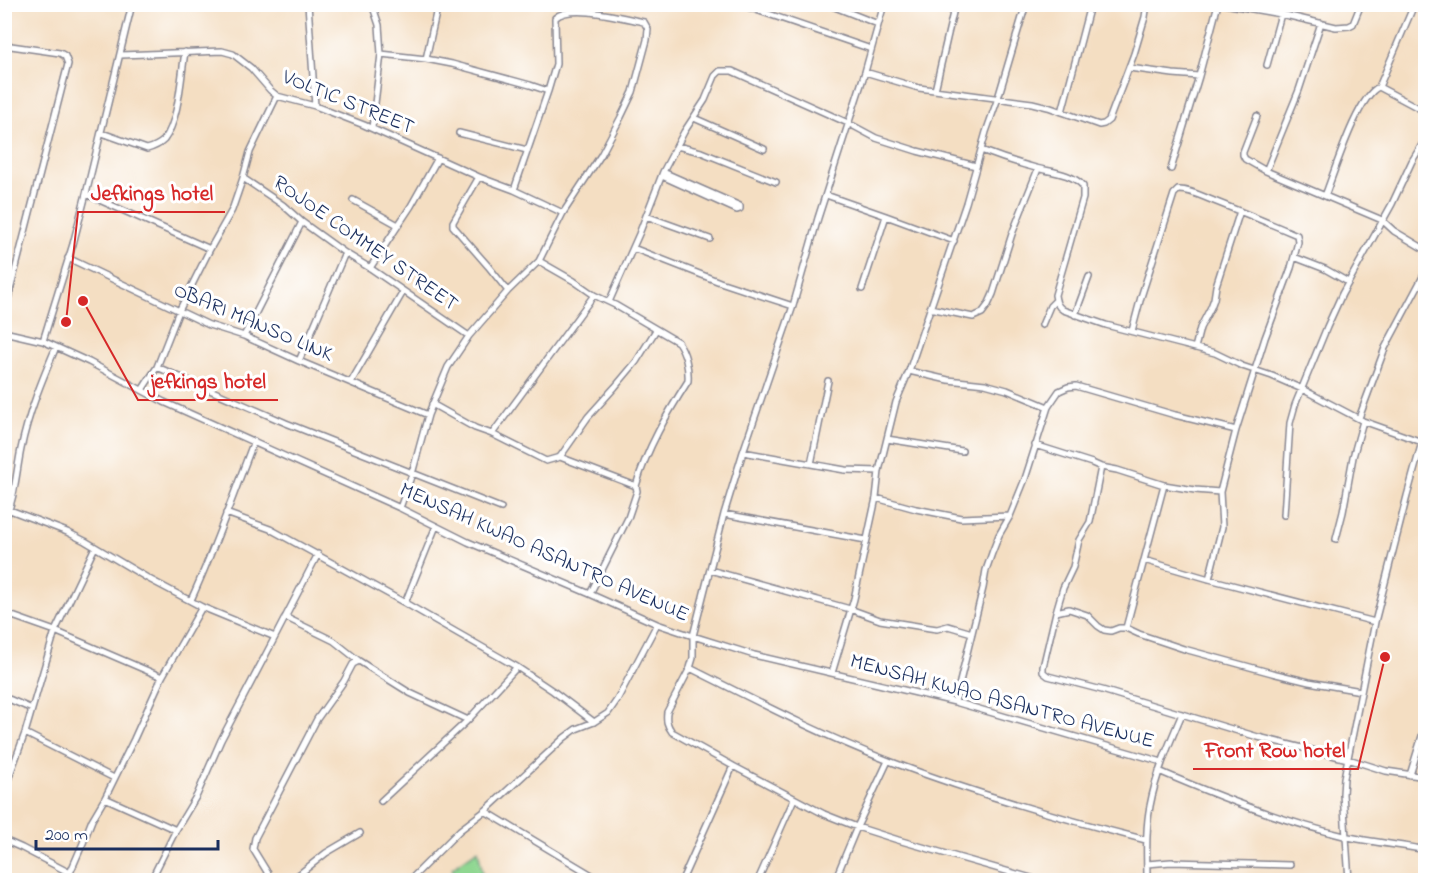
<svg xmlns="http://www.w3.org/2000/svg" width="1430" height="885" font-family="'Indie Flower',sans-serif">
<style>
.green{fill:#8fd791;stroke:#558378;stroke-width:1.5}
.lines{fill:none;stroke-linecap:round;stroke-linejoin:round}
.street-casing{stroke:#888690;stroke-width:8}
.street{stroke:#fff;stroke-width:5}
.labels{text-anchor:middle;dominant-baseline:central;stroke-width:6;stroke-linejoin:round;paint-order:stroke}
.street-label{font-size:21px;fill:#1b2f5e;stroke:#fff}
.leader{fill:none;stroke:#d62828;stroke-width:2}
.callout-dot{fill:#d62828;stroke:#fff;stroke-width:2}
.callout-label{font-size:22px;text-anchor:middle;font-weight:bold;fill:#d62828;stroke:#fff;stroke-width:6;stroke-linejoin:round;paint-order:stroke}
</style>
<rect width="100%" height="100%" fill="#fff"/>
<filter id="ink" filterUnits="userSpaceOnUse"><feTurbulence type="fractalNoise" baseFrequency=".0167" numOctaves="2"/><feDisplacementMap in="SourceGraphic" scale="12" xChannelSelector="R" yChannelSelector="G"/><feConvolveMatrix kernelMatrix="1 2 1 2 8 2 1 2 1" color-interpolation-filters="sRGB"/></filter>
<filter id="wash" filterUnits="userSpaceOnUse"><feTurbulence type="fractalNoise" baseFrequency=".008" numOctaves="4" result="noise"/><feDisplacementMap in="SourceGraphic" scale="24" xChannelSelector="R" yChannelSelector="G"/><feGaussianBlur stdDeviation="1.35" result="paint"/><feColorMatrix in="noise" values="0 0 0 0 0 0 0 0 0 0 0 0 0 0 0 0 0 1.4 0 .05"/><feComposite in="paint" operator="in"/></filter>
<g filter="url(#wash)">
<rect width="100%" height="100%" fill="#f4dec2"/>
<path class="green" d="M478 850 484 880H457L452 868Z"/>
</g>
<g filter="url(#ink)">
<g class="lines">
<defs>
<path id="street" d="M308 4 315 106
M372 4 379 25 381 54
M739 4 871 49
M827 4 878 24
M884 4 865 72 818 218 793 306 743 452 724 514 693 636V658L690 668 667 712C666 721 667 725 672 732L733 766 824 814 857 827 898 840 1038 880
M1224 4 1281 14 1336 27 1349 26 1353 24 1361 4
M4 45 60 53 65 56 68 64 4 314
M121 55 222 51 233 54 251 68 270 90 277 96 315 106 364 125 479 177 514 190 563 213
M426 59 438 4
M1267 65 1281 14
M1129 68 1173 74 1199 76
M865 72 919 88 1032 103 1048 107 1099 125 1104 124 1109 120 1134 54 1145 17 1147 4
M1379 87 1426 112
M935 90 955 4
M1062 112 1089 9V4
M1257 116 1243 152V155L1245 159 1266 171 1382 220 1394 231 1426 250
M694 118 764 149
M372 128 381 54 426 59 452 64 530 85 548 91 514 190
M102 133 147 149C154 147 159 145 164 140 179 121 181 76 185 52
M459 133 527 150
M677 146 701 152 776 182
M981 150C999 157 1017 163 1036 168 1051 172 1072 173 1083 186V198L1055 295C1056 302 1057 306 1063 310L1106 325 1215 353 1242 366 1272 376 1302 389 1363 421 1422 442
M1171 169 1199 76 1218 4
M1266 171 1299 90 1321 23
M662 176 737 210 740 209V206L663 172
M479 177 453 222V226L488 266 508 291
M243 178 283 205 302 222 345 253 370 268 469 336
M86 194 210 249
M826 195 886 216 954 241
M1325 196C1334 173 1358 95 1379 87L1414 5
M353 200 398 225
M646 216 710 239
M633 248 720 282 793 306
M1294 257 1325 269 1348 282
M68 258 209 325 244 336 299 361 428 415
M539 261 574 281 594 295 615 305 678 342C685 352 689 367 688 381 667 414 647 448 636 486
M370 268 411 206 438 158
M862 289 886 216
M609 302 639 234 663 172 684 132 705 100 715 76 720 71H732L848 123 876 138 917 151 976 166
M930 308 973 317 982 313 988 305 993 294 1012 234 1038 169
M1075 315 1089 277
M1042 325 1050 306 1056 300
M1132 331 1141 297 1174 194 1178 190C1189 189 1203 197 1214 201 1242 212 1269 223 1297 235L1298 242 1291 268 1265 338 1236 430 1220 492 1222 527 1209 579
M4 332 43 341 89 362 164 402 400 508 468 542 590 594 657 624 693 636 754 655 955 702 1162 762
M244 336 302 222
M43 341 73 244 86 194 132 4
M1195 348 1200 328 1211 307 1214 299 1216 286 1240 211
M299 361 345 253
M157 367 286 423 501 508
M909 371 948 380 985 384 1007 390 1048 407
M351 382 403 292
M142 390 157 367 179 311 210 249 232 210 243 178 250 152 277 96
M432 404 475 428 492 434 594 295
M1359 418 1385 348 1426 271
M492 434 546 461 560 457 636 486 637 491 628 518 590 594
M887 439 962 451
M1035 445 1092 463 1101 467 1117 470 1164 485 1195 490 1220 492
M743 452 845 470 879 471
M560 457 588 417 615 387 636 362 656 330
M811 464 828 381
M1101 467 1090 522 1079 540 1073 567 1063 588 1056 612 1043 667V672L1048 676 1102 690 1258 737 1348 759 1386 771 1426 777
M876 498 916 509 961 518 1010 516
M400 508 412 474 428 415 448 367 469 336 508 291 539 261 563 213 601 155 621 117 633 92 647 40 648 29 644 22C623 18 571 3 555 18L556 64 548 91
M10 510 67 532 85 541 149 579 202 607 275 637 221 740 197 795 176 830 155 872 153 880
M226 513 270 529 405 603 517 667
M724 514 866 540
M1284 515 1290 423 1295 405 1327 327 1342 294 1392 204 1412 161 1426 138
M4 522C15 499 16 473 21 449 28 414 42 380 56 347
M1336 539 1343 512 1353 457 1363 421
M1144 560 1209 579 1375 622
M710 570 850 609 880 620 930 628 937 629 948 626 972 633
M191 600C215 548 233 495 254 441
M405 603 436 526
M1056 612 1069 609 1087 615 1098 626 1104 630 1111 631 1119 628H1126L1139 634 1184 649 1272 673 1309 682 1361 691
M4 613 55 631 162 677
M285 617 334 641 359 661
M1126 628 1164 485
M275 637 318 554
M690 668C756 701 821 735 889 761 973 793 1059 818 1146 840
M832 673 854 599 876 498 879 471 896 402 909 371 966 203 986 132 998 98 1026 4
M4 697 32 709
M955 702 983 588 986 570 992 553 999 535 1010 516 1025 479 1048 407 1059 391 1068 387 1076 386 1175 415 1236 430
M25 733 114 778
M1159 771C1219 797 1281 821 1344 836 1371 842 1399 845 1426 850
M1410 775 1426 723
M4 791 25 733 55 631 95 547
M105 798 176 830
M381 801 468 720 517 667 553 691 594 722
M485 811 600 880
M4 840 22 848 70 873
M1147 864 1171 862 1290 865
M67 880 83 843 92 820 105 798 134 739 162 677 202 607
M272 880 253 849 255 838 317 719 344 681 353 664 359 661 410 693 468 720
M292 880 326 853 360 833
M410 880 460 830 485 811 564 738 576 729 594 722 608 713 617 700 657 624
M682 880 733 766
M758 880 794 799
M835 880 857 827 888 761
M1147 880C1147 856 1145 831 1150 806 1156 774 1169 744 1182 714
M1349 880 1343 794 1344 778 1375 622 1407 496 1422 442 1426 432"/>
</defs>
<use href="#street" class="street-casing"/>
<use href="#street" class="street"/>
</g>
</g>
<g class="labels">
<g class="street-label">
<text transform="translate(348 103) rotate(22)">VOLTIC STREET</text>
<text transform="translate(365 244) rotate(35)">ROJOE COMMEY STREET</text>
<text transform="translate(253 323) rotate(23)">OBARI MANSO LINK</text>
<text transform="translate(544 553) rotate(24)">MENSAH KWAO ASANTRO AVENUE</text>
<text transform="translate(1002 702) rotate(15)">MENSAH KWAO ASANTRO AVENUE</text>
</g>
</g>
<path class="leader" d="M66 322L78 212H225M83 301L138 400H278M1385 657L1358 769H1193"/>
<g class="callout-dot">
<circle cx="66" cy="322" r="6"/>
<circle cx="83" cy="301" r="6"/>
<circle cx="1385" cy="657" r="6"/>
</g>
<g class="callout-label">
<text x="152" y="200">Jefkings hotel</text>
<text x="208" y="388">jefkings hotel</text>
<text x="1275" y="757">Front Row hotel</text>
</g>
<rect width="1430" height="885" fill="none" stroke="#fff" stroke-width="24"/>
<path d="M36 840v9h182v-9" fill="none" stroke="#1b2f5e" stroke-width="3"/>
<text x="45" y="840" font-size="18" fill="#1b2f5e" stroke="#ffffff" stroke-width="4.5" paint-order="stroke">200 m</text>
</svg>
